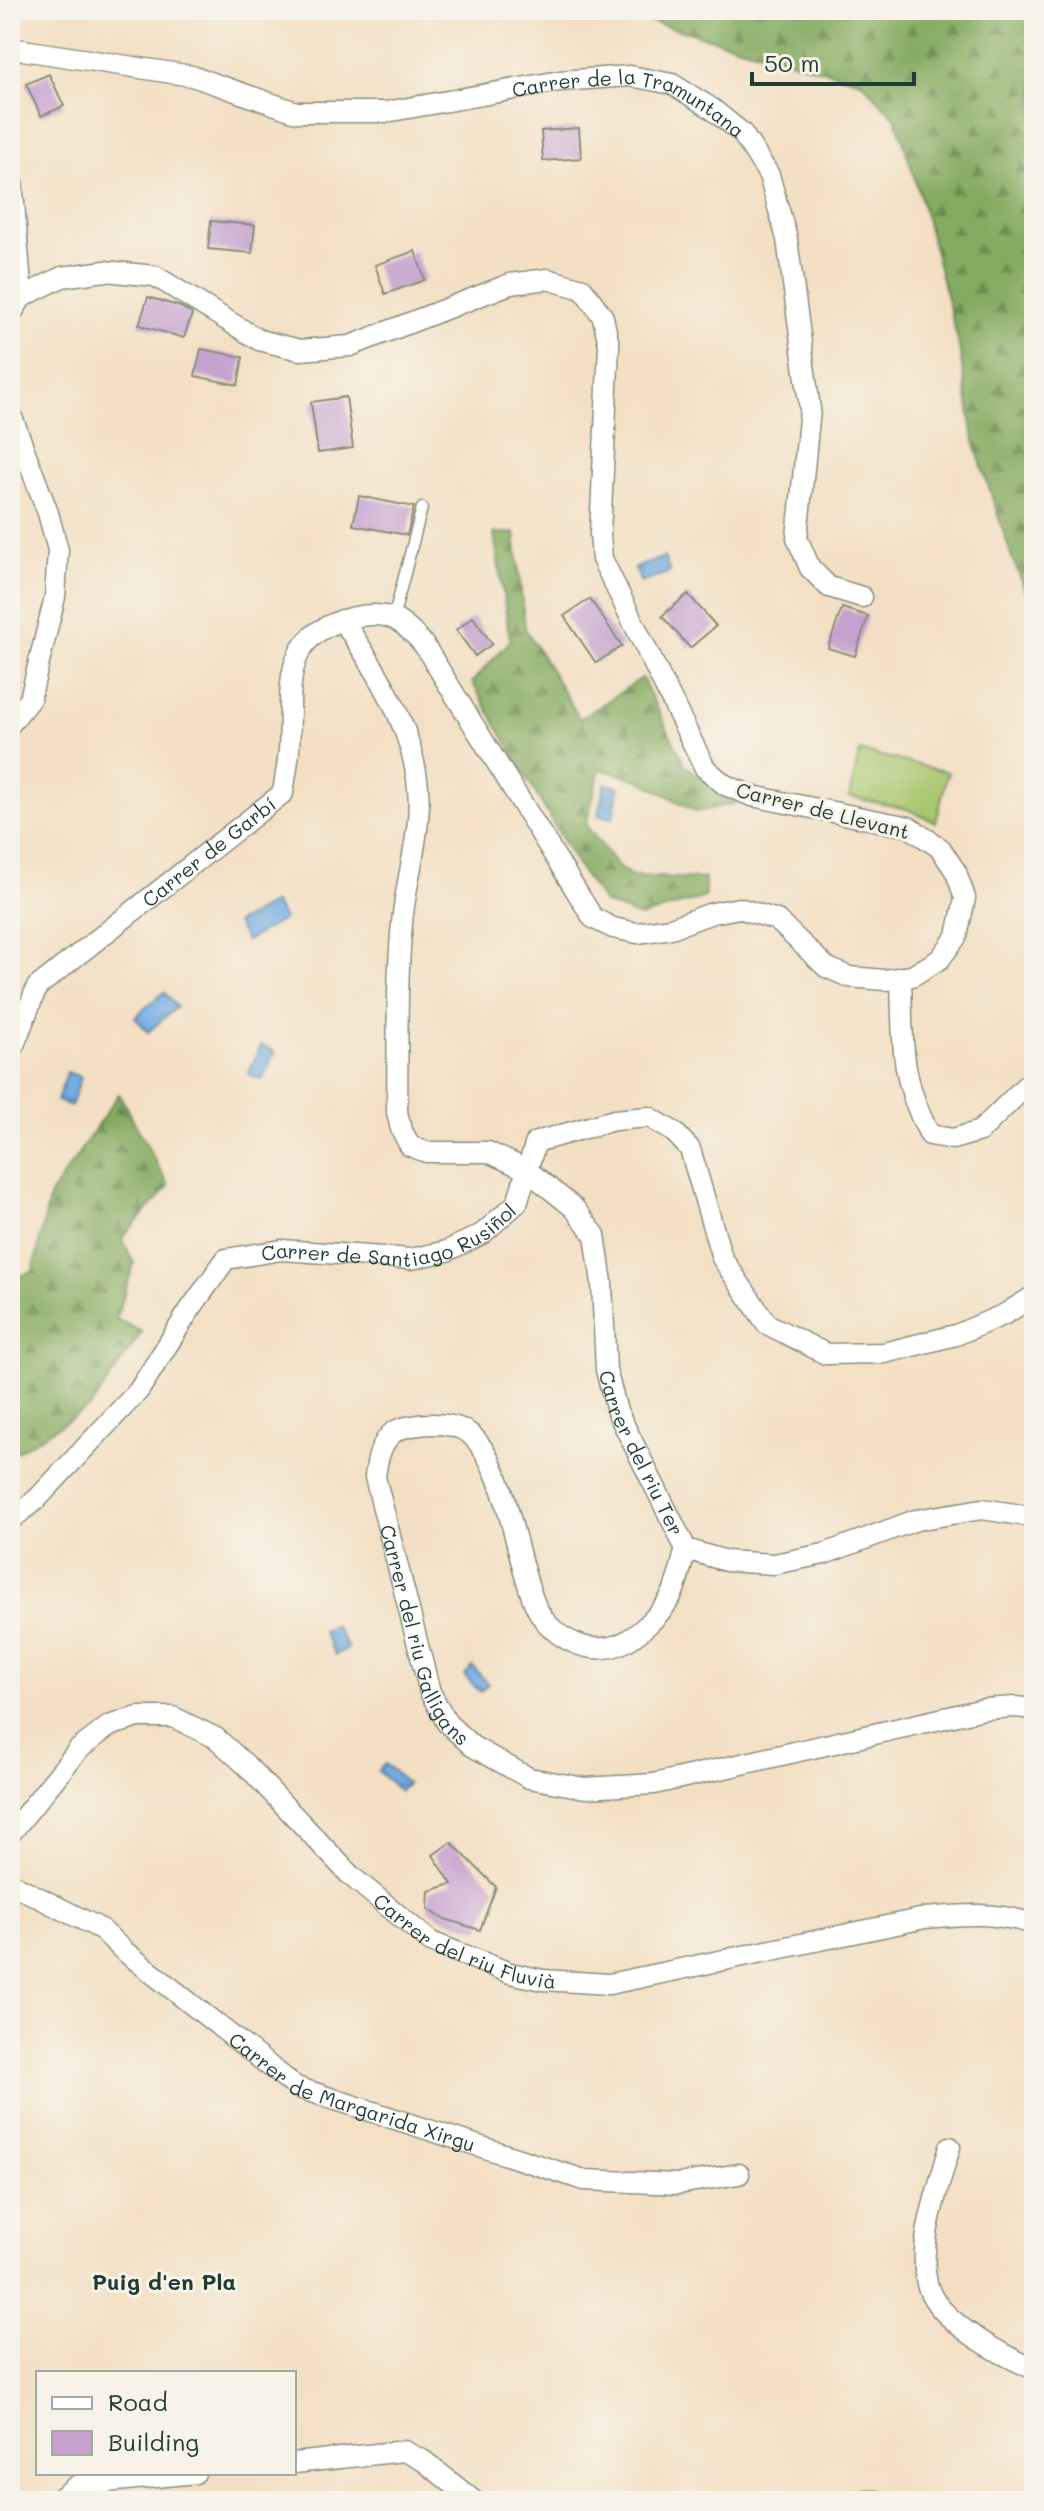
<svg xmlns="http://www.w3.org/2000/svg" width="1044" height="2511" font-family="Mali,sans-serif">
<style>
.forest{fill:url(#forest-firs);stroke:#52744a;stroke-width:2}
.garden{fill:#a7c66d;stroke:#638250;stroke-width:2}
.water{fill:url(#water-ripples);stroke:#48748c;stroke-width:2}
.building{fill:#c5a1cf}
.lines{fill:none;stroke-linecap:round;stroke-linejoin:round}
.lane-casing{stroke:#898e7c;stroke-width:13}
.street-casing{stroke:#898e7c;stroke-width:23}
.lane{stroke:#fff;stroke-width:10}
.street{stroke:#fff;stroke-width:20}
.labels{text-anchor:middle;dominant-baseline:central;stroke-width:6;stroke-linejoin:round;paint-order:stroke}
.street-label{font-size:20px;fill:#1f3d34;stroke:#f7f3e8}
.neighbourhood-label{font-size:22px;font-weight:bold;fill:#1f3d34;stroke:#f7f3e8}
</style>
<defs>
<pattern id="forest-firs" width="22" height="20" patternUnits="userSpaceOnUse" patternTransform="scale(2)"><rect width="22" height="20" fill="#85ab60"/><path d="M5 1l3.5 6h-7zM16 11l3.5 6h-7z" fill="#6c8c50"/></pattern>
<pattern id="water-ripples" width="26" height="14" patternUnits="userSpaceOnUse" patternTransform="scale(2)"><rect width="26" height="14" fill="#72ace3"/><path d="M2 4q2-2 4 0t4 0M15 11q2-2 4 0t4 0" fill="none" stroke="#5d8db9"/></pattern>
</defs>
<rect width="100%" height="100%" fill="#f7f3e8"/>
<filter id="ink" filterUnits="userSpaceOnUse"><feTurbulence type="fractalNoise" baseFrequency=".0125" numOctaves="2"/><feDisplacementMap in="SourceGraphic" scale="16" xChannelSelector="R" yChannelSelector="G"/><feConvolveMatrix kernelMatrix="1 2 1 2 8 2 1 2 1" color-interpolation-filters="sRGB"/></filter>
<filter id="wash" filterUnits="userSpaceOnUse"><feTurbulence type="fractalNoise" baseFrequency=".006" numOctaves="4" result="noise"/><feDisplacementMap in="SourceGraphic" scale="32" xChannelSelector="R" yChannelSelector="G"/><feGaussianBlur stdDeviation="1.8" result="paint"/><feColorMatrix in="noise" values="0 0 0 0 0 0 0 0 0 0 0 0 0 0 0 0 0 1.4 0 .05"/><feComposite in="paint" operator="in"/></filter>
<g filter="url(#wash)">
<rect width="100%" height="100%" fill="#f3dfc3"/>
<path class="forest" d="M609 10H1034V610L1013 561 975 445 958 341 919 192 896 119 861 81Z
M494 533H515L525 628 580 719 642 678 685 765 736 803 697 812 639 780 600 769 586 825 620 869 633 876 705 879V897L640 917 604 903 578 867 472 682 510 641Z
M119 1094 169 1186 122 1238 134 1263 116 1319 142 1332 91 1406 10 1456V1280L33 1271 50 1195Z"/>
<path class="garden" d="M860 751 948 772 936 822 907 809 849 797Z"/>
<path class="water" d="M664 557 670 572 641 583 635 568Z
M605 784 619 787 613 818 598 815Z
M274 903 284 919 246 941 236 923Z
M164 992 177 1007 148 1032 135 1017Z
M261 1045 275 1052 262 1080 248 1074Z
M67 1072 81 1077 71 1106 57 1101Z
M335 1625 348 1648 335 1655 323 1632Z
M473 1667 488 1684 480 1692 464 1675Z
M385 1764 407 1784 400 1791 378 1771Z"/>
<g id="blocks">
<path class="building" d="M49 74 64 106 41 116 26 84Z
M579 128 581 158 543 161 541 131Z
M211 221 255 225 252 253 208 249Z
M415 251 425 280 385 294 375 265Z
M148 297 181 307 192 314 184 338 139 325Z
M201 349 243 357 238 385 195 376Z
M346 397 353 448 318 453 311 402Z
M359 496 414 507 407 535 353 525Z
M688 594 716 626 690 648 662 616Z
M590 599 622 646 596 663 564 616Z
M842 608 868 616 855 656 828 648Z
M473 617 492 644 475 656 456 630Z
M451 1842 496 1887 480 1930 442 1918 428 1909 429 1891 452 1884 433 1855Z"/>
</g>
</g>
<g filter="url(#ink)">
<use href="#blocks" fill-opacity="0" stroke="#898e7c" stroke-width="2"/>
<g class="lines">
<defs>
<path id="lane" d="M393 619 422 508"/>
<g id="street">
<path id="s1" d="M10 48 192 76 296 112H386L560 81 630 76 672 84 711 108 742 133 769 175 787 239 810 409 797 538 810 568 829 587 862 597"/>
<path d="M10 157 22 297"/>
<path d="M10 316 22 297"/>
<path d="M10 412 48 513 58 550 55 597 30 699 10 724"/>
<path d="M901 977C903 1041 899 1078 930 1135L953 1139 980 1131 1034 1078"/>
<path id="s2" d="M10 1055 37 987 283 793C285 778 288 764 289 750 293 689 276 634 355 617 389 610 402 620 424 645L593 918 613 928 637 933 671 928 712 913 739 908 777 920 826 967 849 977 885 980 912 976 940 959 957 936 965 898 956 872 940 848 909 827 752 796 725 785 705 768 602 559 600 534 609 345 603 317 583 289 547 279 510 284 350 346 300 350 259 340 155 276 105 271 62 277 22 297"/>
<path id="s3" d="M1034 1296 1005 1314 956 1335 884 1353 826 1354 767 1324 722 1258 690 1149 674 1132 649 1117 614 1120 536 1142 527 1170 574 1208 595 1235 602 1283 606 1370 617 1411 686 1549 726 1561 774 1564 824 1554 916 1520 982 1509 1034 1517"/>
<path id="s4" d="M10 1520 37 1499 139 1390 189 1311 226 1259 282 1250 411 1259 447 1251 482 1234 517 1203 527 1170 488 1152H426L410 1146 401 1129 397 1112C398 1049 396 985 402 923 405 888 415 855 418 820 425 747 383 678 342 620"/>
<path id="s5" d="M686 1549C682 1562 679 1577 674 1590 667 1609 637 1638 618 1645 584 1657 547 1634 534 1602 515 1554 509 1481 477 1441 461 1420 426 1422 403 1428 382 1433 377 1459 375 1477L430 1692 447 1723 472 1746 529 1778 585 1788 654 1784 984 1709 1015 1707 1034 1709"/>
<path id="s6" d="M10 1834 78 1750 109 1726 138 1717H173L216 1738 246 1765 351 1876 431 1942 510 1973 543 1980 609 1984 925 1918C966 1914 995 1912 1034 1924"/>
<path id="s7" d="M10 1883 101 1929 123 1950 296 2087 584 2180 678 2184 739 2174"/>
<path d="M950 2147C939 2186 916 2247 928 2287 939 2322 1002 2355 1034 2369"/>
<path d="M294 2463 404 2451 424 2461 474 2501"/>
<path d="M57 2501 78 2485 195 2473"/>
<path d="M858 2501H877"/>
</g>
</defs>
<use href="#lane" class="lane-casing"/>
<use href="#street" class="street-casing"/>
<use href="#lane" class="lane"/>
<use href="#street" class="street"/>
</g>
</g>
<g class="labels">
<g class="street-label">
<text stroke="none"><textPath href="#s1" startOffset="636">Carrer de la Tramuntana</textPath></text>
<text transform="translate(823 810) rotate(14)">Carrer de Llevant</text>
<text stroke="none"><textPath href="#s2" startOffset="292">Carrer de Garbí</textPath></text>
<text stroke="none"><textPath href="#s4" startOffset="510">Carrer de Santiago Rusiñol</textPath></text>
<text stroke="none"><textPath href="#s3" startOffset="998">Carrer del riu Ter</textPath></text>
<text stroke="none"><textPath href="#s5" startOffset="704">Carrer del riu Galligans</textPath></text>
<text stroke="none"><textPath href="#s6" startOffset="588">Carrer del riu Fluvià</textPath></text>
<text stroke="none"><textPath href="#s7" startOffset="406">Carrer de Margarida Xirgu</textPath></text>
</g>
<g class="neighbourhood-label">
<text x="164" y="2281">Puig d'en Pla</text>
</g>
</g>
<rect width="1044" height="2511" fill="none" stroke="#f7f3e8" stroke-width="40"/>
<rect x="36" y="2371" width="260" height="104" fill="#f7f3e8" stroke="#a1aaa0" stroke-width="2"/>
<rect x="52" y="2397" width="40" height="12" fill="#ffffff" stroke="#a1aaa0" stroke-width="2"/>
<text x="108" y="2411" font-size="24" fill="#1f3d34">Road</text>
<rect x="52" y="2431" width="40" height="24" fill="#c5a1cf" stroke="#a1aaa0" stroke-width="2"/>
<text x="108" y="2451" font-size="24" fill="#1f3d34">Building</text>
<path d="M752 72v12h162v-12" fill="none" stroke="#1f3d34" stroke-width="4"/>
<text x="764" y="72" font-size="24" fill="#1f3d34" stroke="#f7f3e8" stroke-width="6" paint-order="stroke">50 m</text>
</svg>
